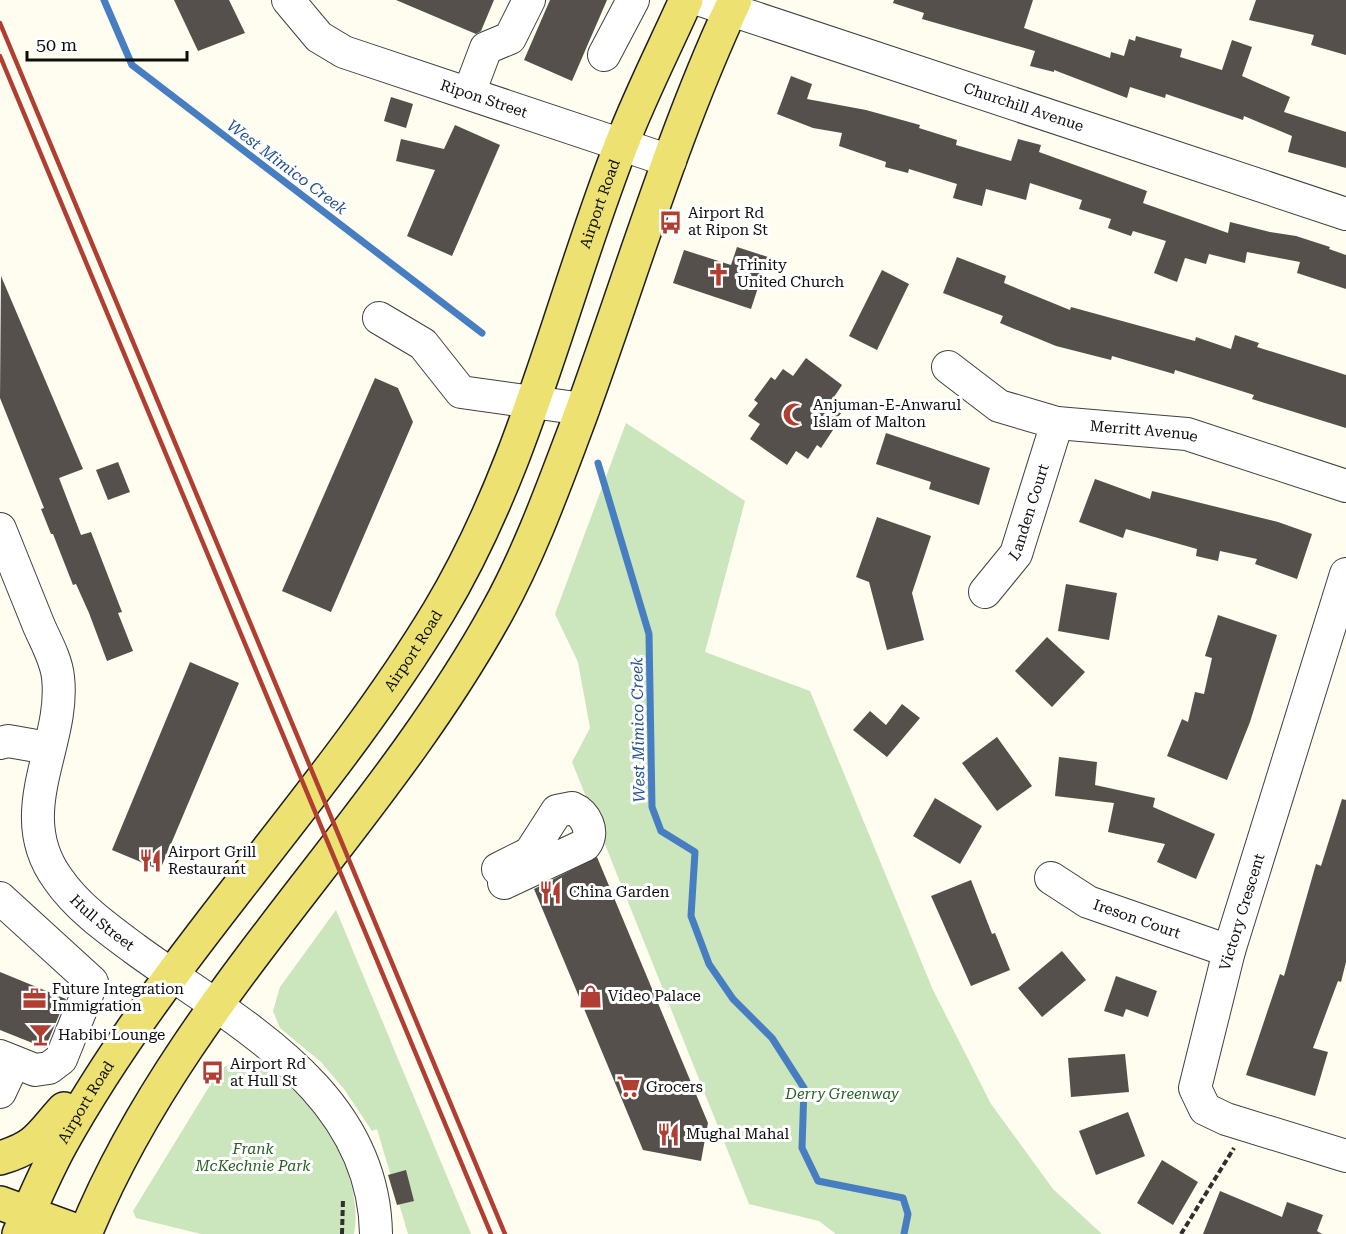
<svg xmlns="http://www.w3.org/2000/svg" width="1346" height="1234" font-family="'Roboto Serif',serif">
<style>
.green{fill:#cbe5bc}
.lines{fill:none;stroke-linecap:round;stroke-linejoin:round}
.stream{stroke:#467ec1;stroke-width:7}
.building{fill:#55504b}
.minor-casing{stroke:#404040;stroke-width:34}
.major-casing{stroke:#1e1e1e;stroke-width:36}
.path{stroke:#2f2f2f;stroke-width:4;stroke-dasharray:6 3;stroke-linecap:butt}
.minor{stroke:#fff;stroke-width:32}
.major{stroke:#ece171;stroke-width:33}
.rail{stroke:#b13e32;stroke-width:4.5}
.labels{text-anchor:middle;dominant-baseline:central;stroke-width:6;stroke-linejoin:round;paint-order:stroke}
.street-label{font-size:15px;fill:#0d0d0d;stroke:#fff}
.poi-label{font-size:15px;fill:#0d0d0d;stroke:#fff;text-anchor:start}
.park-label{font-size:15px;font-style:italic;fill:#276023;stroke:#fff}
.water-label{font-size:16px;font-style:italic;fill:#225194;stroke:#fff}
</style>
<rect width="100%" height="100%" fill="#fefdef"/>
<path class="green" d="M626 423 745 501 705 652 810 691 933 990 991 1104 1053 1189 1102 1234H836L819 1221 749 1204 572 762 590 728 578 662 555 614Z
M336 910 471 1234H408L377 1129 372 1131 344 1089 321 1062 280 1028 273 1011 280 987Z
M243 1058C256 1058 265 1066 275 1074 319 1107 365 1176 354 1234H201L136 1218 133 1211 220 1069Z"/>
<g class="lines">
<path class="stream" d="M104 0 132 65 482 333
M598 463 649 634 652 807 661 831 695 852 691 916 709 964 733 999 772 1038 804 1088 802 1148 818 1181 903 1198 908 1214 904 1234"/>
</g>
<path class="building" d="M174 0H229L245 33 198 51Z
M396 0H494L481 31 476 34Z
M550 0H607L572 81 524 60Z
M894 0H1033L1024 28 1110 58 1111 52 1124 56 1129 39 1135 41 1136 36 1182 49 1180 57 1222 70 1232 40 1252 47 1242 76 1290 97 1284 112 1346 132V168L1288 152 1292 136 1244 116 1243 120 1166 94 1165 98 1130 87 1127 98 1054 70V72L1030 66 1035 51 922 19 924 13 893 3Z
M1256 0H1346V55L1311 45 1314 35 1249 20Z
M791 76 812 84 807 99 866 110 920 125 919 128 957 140 956 145 1011 161 1018 139 1041 145 1039 152 1147 191 1143 203 1228 233 1230 222 1270 232 1296 236 1330 247 1329 249 1346 255V289L1297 273 1300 262 1247 252 1245 263 1209 254 1206 264 1185 258 1177 282 1154 273 1166 241 1133 231 1131 236 1108 228 1111 219 1079 209 1082 200 1030 183 1026 200 986 189 982 206 953 198 957 184 909 169 908 173 885 167 886 162 839 146 842 133 813 128 777 114Z
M391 97 413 104 406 128 384 121Z
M455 125 500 145 452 256 407 236 435 170 396 161 401 139 444 149Z
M737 247 768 257 751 309 673 283 684 250 731 265Z
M957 257 1006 276 1004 283 1070 310 1071 307 1195 341 1196 337 1231 349 1235 335 1259 343 1257 347 1346 375V428L1252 399 1254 395 1175 370 1174 374 1112 356 1111 360 1056 346 1000 323 1003 316 943 293Z
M882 270 909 284 877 350 849 336Z
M1 276 83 469 59 478 81 535 91 532 122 612 118 613 133 651 107 661 89 613 76 584 73 585 53 534H51L41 509 44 508 0 398Z
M806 358 842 385 830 403 842 412 834 422 837 424 821 448 817 445 808 459 796 451 787 465 750 439 760 424 748 416 758 403 754 400 771 377 775 380 783 369 793 376Z
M375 378 398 388 413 422 331 612 282 591Z
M886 433 990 468 979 505 929 489 931 482 876 464Z
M118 462 130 492 108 500 96 470Z
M1095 479 1150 499 1152 491 1278 522 1312 534 1297 579 1255 564 1257 559 1220 551 1218 561 1196 556 1197 549 1126 529 1123 538 1079 522Z
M877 517 931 536 912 593 924 640 887 650 869 582 856 577Z
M1066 584 1117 593 1109 640 1058 631Z
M1218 615 1277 635 1250 722 1227 780 1167 756 1182 719 1188 722 1195 692 1204 694 1212 658 1205 656Z
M1047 637 1085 672 1052 707 1015 671Z
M190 662 239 683 160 870 112 850Z
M902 704 920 718 887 757 853 730 870 711 886 725Z
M997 737 1032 786 997 811 962 763Z
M1059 757 1097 762 1095 785 1155 798 1153 807 1215 834 1196 879 1157 862 1165 844 1108 832 1114 803 1055 796Z
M935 798 982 826 960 864 913 836Z
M1342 799 1346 800V962L1341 982 1338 981 1313 1048 1328 1052 1315 1096 1246 1075 1280 974 1284 976 1316 864 1321 866Z
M597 857 708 1123 701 1161 643 1150 534 889Z
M971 880 992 934 995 933 1010 970 971 986 931 896Z
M1062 951 1086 980 1042 1017 1018 988Z
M0 972 66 999 45 1048 0 1030Z
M1116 976 1157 991 1148 1017 1126 1009 1123 1017 1104 1011Z
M1125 1054 1129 1092 1071 1097 1068 1058Z
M1128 1112 1145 1156 1096 1175 1079 1131Z
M1162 1160 1198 1182 1173 1225 1137 1203Z
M406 1170 414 1201 397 1205 388 1175Z
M1220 1191 1282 1217 1287 1202 1323 1215 1317 1231 1322 1234H1203Z"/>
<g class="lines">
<defs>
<g id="minor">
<path id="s1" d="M288 0 319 37 344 52 670 161"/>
<path id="s2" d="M701 0 1346 214"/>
<path d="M604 55 633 0"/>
<path d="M469 93 486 48 510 38 529 0"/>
<path d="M379 318 423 344 461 392 583 409"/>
<path id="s3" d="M948 367 999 406 1057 423 1187 434 1346 486"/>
<path id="s4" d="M0 529C13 561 26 593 39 626 46 642 56 659 58 677 66 745 9 812 58 879 77 907 108 929 135 949 236 1023 374 1090 376 1234"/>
<path d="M1346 574 1229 951 1195 1088 1205 1109 1226 1119 1346 1156"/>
<path id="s5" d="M985 592 1016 554 1057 423"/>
<path d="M0 743 8 741 48 748"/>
<path d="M498 869 530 853 557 811 572 808C586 814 595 832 585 845L504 883"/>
<path id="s6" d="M1051 878 1088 902 1229 951"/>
<path d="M0 898 92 982 61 1059 49 1068 35 1070 0 1056"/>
<path d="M0 1092 14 1062"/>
</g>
<g id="major">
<path d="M0 1158C38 1147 40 1135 64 1109"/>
<path d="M0 1203 85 1234"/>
<path id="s7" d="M19 1234C32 1204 45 1173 61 1144 167 953 326 798 439 611 526 466 561 299 622 143 641 94 665 47 686 0"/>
<path d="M85 1234C180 1001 377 830 497 612 529 554 552 491 575 430 628 287 670 139 735 0"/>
</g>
</defs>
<use href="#minor" class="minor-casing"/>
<use href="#major" class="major-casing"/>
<path class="path" d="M342 1234 343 1199
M1181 1234 1234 1148"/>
<use href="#minor" class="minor"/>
<use href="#major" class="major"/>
<path class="rail" d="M0 23 505 1234
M0 56 491 1234"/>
</g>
<defs>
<symbol id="bus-bare" viewBox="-9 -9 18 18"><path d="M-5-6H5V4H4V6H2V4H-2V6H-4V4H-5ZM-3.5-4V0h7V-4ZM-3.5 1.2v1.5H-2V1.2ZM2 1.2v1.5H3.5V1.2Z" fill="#b13e32" stroke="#fff" stroke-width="2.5" paint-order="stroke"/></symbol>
<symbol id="church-bare" viewBox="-9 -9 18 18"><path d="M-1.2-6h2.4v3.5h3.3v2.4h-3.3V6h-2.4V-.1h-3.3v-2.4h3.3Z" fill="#b13e32" stroke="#fff" stroke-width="2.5" paint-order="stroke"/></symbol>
<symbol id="mosque-bare" viewBox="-9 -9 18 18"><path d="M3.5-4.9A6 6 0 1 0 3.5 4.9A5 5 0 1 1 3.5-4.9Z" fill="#b13e32" stroke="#fff" stroke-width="2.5" paint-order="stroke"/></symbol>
<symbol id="restaurant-bare" viewBox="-9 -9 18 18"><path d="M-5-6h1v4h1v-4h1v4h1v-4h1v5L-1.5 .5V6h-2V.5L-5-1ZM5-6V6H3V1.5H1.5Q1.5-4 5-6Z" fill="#b13e32" stroke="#fff" stroke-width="2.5" paint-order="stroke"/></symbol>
<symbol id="shop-bare" viewBox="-9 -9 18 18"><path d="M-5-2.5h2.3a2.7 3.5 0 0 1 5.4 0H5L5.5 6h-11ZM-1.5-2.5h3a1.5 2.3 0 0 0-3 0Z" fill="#b13e32" stroke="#fff" stroke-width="2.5" paint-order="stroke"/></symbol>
<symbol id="office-bare" viewBox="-9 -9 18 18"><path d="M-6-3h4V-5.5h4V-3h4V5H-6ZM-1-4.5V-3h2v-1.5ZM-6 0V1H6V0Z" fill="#b13e32" stroke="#fff" stroke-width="2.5" paint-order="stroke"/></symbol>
<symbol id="bar-bare" viewBox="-9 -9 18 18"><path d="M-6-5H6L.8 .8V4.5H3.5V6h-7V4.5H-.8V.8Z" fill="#b13e32" stroke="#fff" stroke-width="2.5" paint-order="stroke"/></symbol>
<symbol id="supermarket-bare" viewBox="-9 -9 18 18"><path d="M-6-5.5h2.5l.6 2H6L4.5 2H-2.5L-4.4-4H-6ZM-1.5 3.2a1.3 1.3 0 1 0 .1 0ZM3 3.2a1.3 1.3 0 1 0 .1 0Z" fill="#b13e32" stroke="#fff" stroke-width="2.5" paint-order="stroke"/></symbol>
</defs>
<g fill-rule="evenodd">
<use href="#bus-bare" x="654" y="206" width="33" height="33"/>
<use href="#church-bare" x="702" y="258" width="33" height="33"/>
<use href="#mosque-bare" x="778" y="398" width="33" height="33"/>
<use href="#restaurant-bare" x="134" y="844" width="33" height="33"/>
<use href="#restaurant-bare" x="534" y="876" width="33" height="33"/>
<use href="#shop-bare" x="574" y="980" width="33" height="33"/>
<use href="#office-bare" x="18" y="982" width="33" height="33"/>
<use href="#bar-bare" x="24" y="1018" width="33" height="33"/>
<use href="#bus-bare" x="196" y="1056" width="33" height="33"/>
<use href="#supermarket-bare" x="612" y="1070" width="33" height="33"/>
<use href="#restaurant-bare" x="652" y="1118" width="33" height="33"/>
</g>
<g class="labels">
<g class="street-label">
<text stroke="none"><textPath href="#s1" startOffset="225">Ripon Street</textPath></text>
<text stroke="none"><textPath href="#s2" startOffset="340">Churchill Avenue</textPath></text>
<text stroke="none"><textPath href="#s7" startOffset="1192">Airport Road</textPath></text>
<text stroke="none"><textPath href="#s3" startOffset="212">Merritt Avenue</textPath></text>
<text stroke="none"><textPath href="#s5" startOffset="93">Landen Court</textPath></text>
<text stroke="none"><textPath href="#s7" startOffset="706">Airport Road</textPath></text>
<text transform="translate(1242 912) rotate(-73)">Victory Crescent</text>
<text stroke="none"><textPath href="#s6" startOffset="96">Ireson Court</textPath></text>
<text stroke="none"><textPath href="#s4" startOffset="430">Hull Street</textPath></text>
<text stroke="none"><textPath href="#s7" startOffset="148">Airport Road</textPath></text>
</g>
<g class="poi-label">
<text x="688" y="213">Airport Rd<tspan x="688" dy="17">at Ripon St</tspan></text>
<text x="737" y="265">Trinity<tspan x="737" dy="17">United Church</tspan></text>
<text x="813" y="405">Anjuman-E-Anwarul<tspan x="813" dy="17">Islam of Malton</tspan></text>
<text x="168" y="852">Airport Grill<tspan x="168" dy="17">Restaurant</tspan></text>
<text x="569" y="892">China Garden</text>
<text x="52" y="989">Future Integration<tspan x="52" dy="17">Immigration</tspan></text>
<text x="608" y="996">Video Palace</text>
<text x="58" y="1035">Habibi Lounge</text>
<text x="230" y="1064">Airport Rd<tspan x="230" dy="17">at Hull St</tspan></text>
<text x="646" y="1087">Grocers</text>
<text x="686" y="1134">Mughal Mahal</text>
</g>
<g class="park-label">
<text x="842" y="1094">Derry Greenway</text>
<text x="253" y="1149">Frank<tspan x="253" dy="17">McKechnie Park</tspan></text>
</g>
<g class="water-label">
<text transform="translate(287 167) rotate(37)">West Mimico Creek</text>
<text transform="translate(638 730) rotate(-91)">West Mimico Creek</text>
</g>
</g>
<path d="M27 51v9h160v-9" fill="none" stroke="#0d0d0d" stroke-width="3"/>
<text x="36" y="51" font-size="18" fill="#0d0d0d" stroke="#ffffff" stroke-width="4.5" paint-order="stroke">50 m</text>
</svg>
